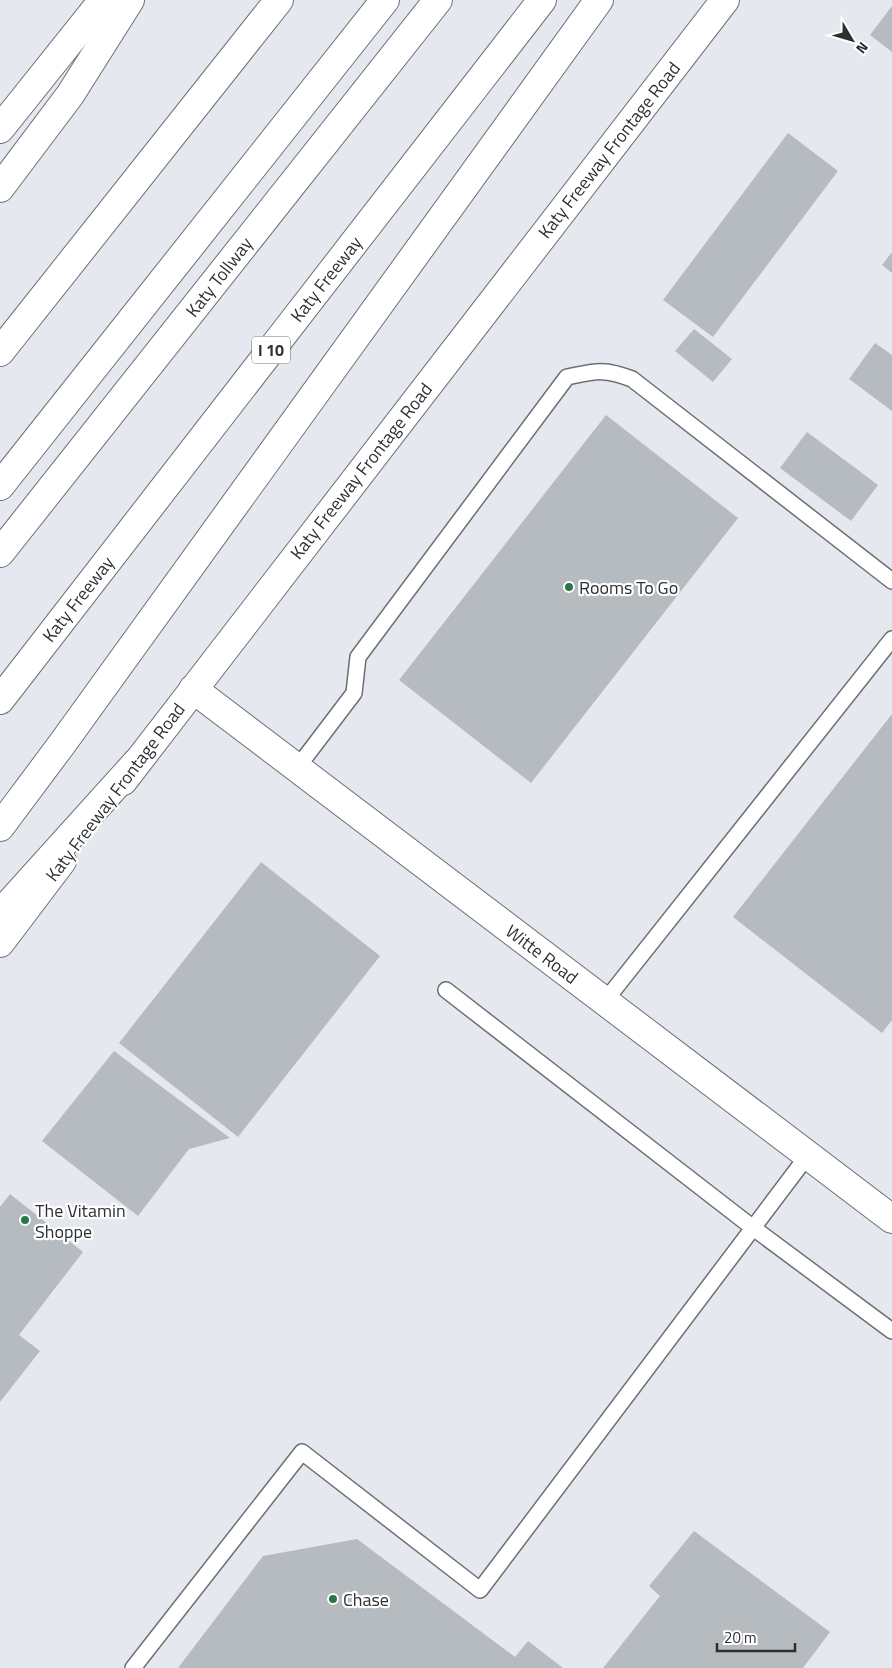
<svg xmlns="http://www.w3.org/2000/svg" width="892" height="1668" font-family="'Titillium Web',sans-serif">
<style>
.building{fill:#b6bbc0}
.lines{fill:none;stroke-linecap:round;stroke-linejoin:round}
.service-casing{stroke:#6d6f75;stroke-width:18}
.tertiary-casing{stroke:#6d6f75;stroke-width:30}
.secondary-casing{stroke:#6d6f75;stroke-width:30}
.motorway-casing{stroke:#6d6f75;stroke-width:30}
.service{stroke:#fff;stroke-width:15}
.tertiary{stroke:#fff;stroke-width:28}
.secondary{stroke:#fff;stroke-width:28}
.motorway{stroke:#fff;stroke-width:28}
.poi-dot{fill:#297747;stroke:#fff;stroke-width:2}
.labels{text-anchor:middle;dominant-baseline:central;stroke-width:4.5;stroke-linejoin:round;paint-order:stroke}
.shield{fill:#fff;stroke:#6d6d70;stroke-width:1}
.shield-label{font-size:16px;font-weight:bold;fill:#2e2f32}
.street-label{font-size:18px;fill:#2e2f32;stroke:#fff}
.poi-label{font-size:18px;fill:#2e2f32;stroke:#fff;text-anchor:start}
</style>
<rect width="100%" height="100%" fill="#e6e8ef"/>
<path class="building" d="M892 6V52L870 35Z
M788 133 838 171 713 337 663 300Z
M892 252V273L882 265Z
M694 329 732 359 713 382 675 351Z
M875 343 892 355V411L849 379Z
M606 415 738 518 531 783 399 680Z
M807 432 878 485 851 521 780 468Z
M892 714V1020L882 1033 733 917Z
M261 862 380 956 238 1137 119 1043Z
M114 1051 230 1138 189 1149 138 1216 42 1141Z
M10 1194 83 1252 19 1335 40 1351 0 1402V1207Z
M694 1531 830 1632 803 1668H603L660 1596 649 1586Z
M357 1539 515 1657 528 1641 563 1668H178L263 1556Z"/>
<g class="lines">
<defs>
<path id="service" d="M297 768 354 693 358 657 567 377C596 371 604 368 632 379L892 581
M446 990 752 1227 892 1331
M605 1001 892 639
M133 1668 302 1452 480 1590 808 1155"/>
<path id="tertiary" d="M193 689 892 1219"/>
<path id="secondary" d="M0 129 103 0
M123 781 725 0
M0 943 62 861"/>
<path id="motorway" d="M0 188 70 95 130 0
M0 352 279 0
M0 486 385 0
M0 553 438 0
M0 700 542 0
M0 827 62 744 599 0
M0 914 137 762"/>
</defs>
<use href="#service" class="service-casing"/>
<use href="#tertiary" class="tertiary-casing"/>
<use href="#secondary" class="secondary-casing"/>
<use href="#motorway" class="motorway-casing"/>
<use href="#service" class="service"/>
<use href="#tertiary" class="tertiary"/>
<use href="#secondary" class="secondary"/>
<use href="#motorway" class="motorway"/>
</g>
<g class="poi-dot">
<circle cx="569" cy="587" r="5"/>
<circle cx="25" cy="1220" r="5"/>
<circle cx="333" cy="1599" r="5"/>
</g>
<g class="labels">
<rect class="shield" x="252" y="336.5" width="38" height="27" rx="4"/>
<g class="shield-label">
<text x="271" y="350">I 10</text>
</g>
<g class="street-label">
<text transform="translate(609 150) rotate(-52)">Katy Freeway Frontage Road</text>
<text transform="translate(219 277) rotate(-52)">Katy Tollway</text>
<text transform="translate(326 279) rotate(-52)">Katy Freeway</text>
<text transform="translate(361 471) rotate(-52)">Katy Freeway Frontage Road</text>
<text transform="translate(78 599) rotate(-52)">Katy Freeway</text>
<text transform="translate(115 792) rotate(-53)">Katy Freeway Frontage Road</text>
<text transform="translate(542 954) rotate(37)">Witte Road</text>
</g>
<g class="poi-label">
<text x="579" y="587">Rooms To Go</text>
<text x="35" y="1210">The Vitamin<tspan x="35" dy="21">Shoppe</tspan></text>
<text x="343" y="1599">Chase</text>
</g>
</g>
<g transform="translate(852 40) rotate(128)" stroke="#ffffff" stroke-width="4" paint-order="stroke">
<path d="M0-4L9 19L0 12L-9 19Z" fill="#2e2f32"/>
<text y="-8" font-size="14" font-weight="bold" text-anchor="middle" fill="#2e2f32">N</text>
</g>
<path d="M717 1643v8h78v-8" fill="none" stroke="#2e2f32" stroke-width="2.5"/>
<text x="724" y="1643" font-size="15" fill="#2e2f32" stroke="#ffffff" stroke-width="4" paint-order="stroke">20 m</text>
</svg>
